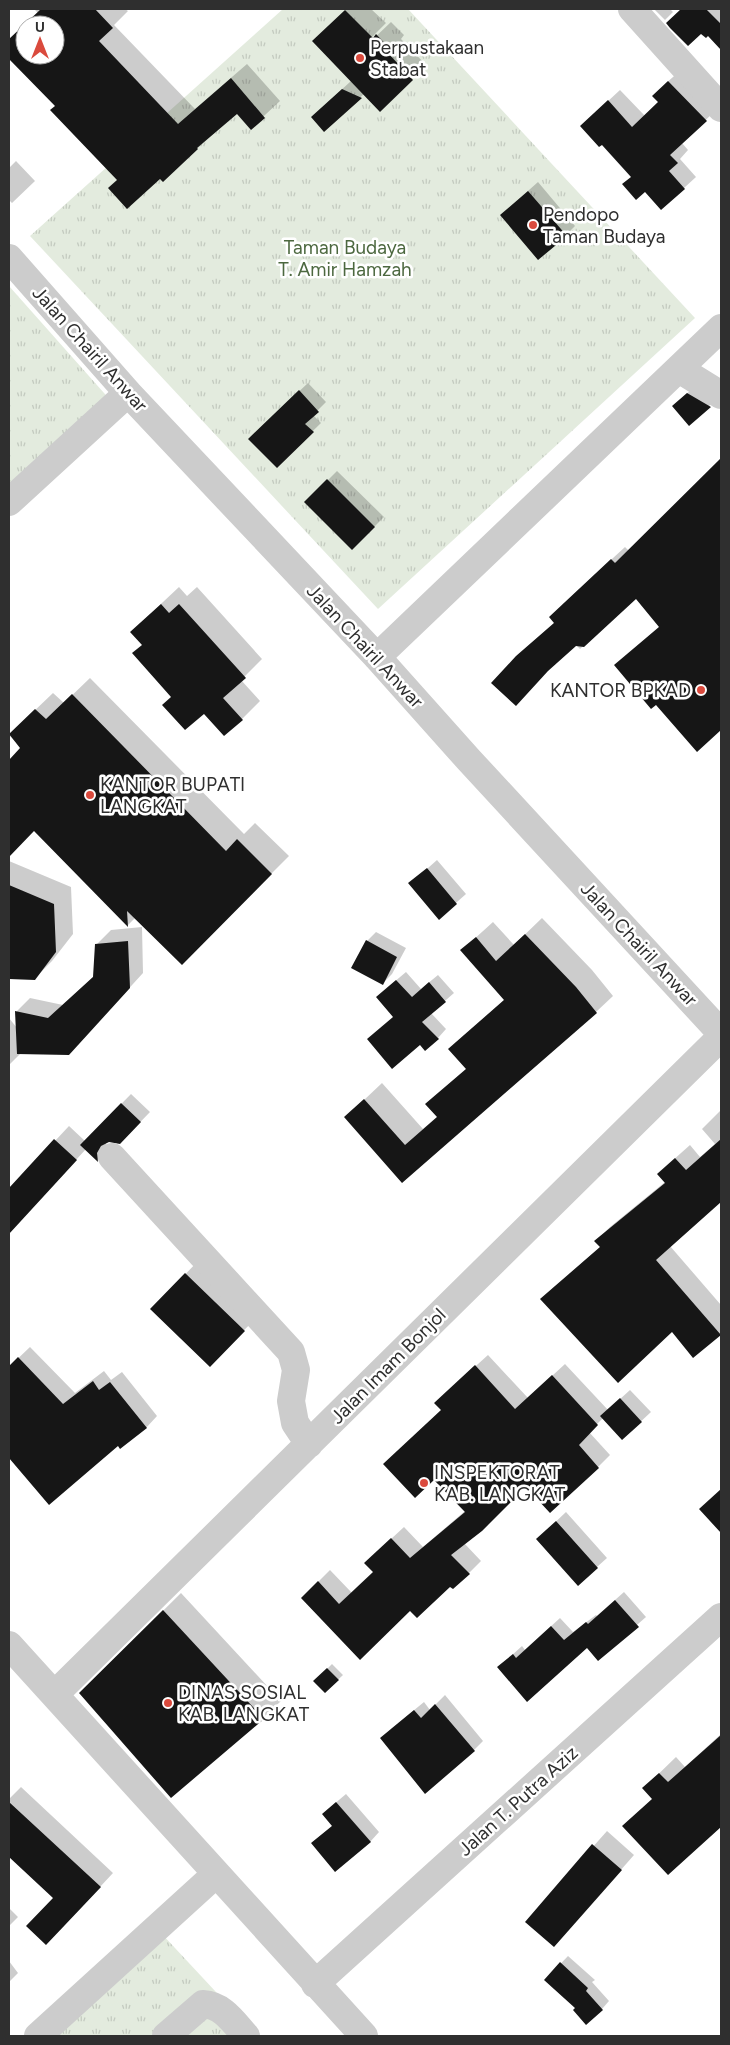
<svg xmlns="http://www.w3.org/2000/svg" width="730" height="2045" font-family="Figtree,sans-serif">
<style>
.park{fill:url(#park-tufts)}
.shadow{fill:#0003;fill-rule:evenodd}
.building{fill:#161616;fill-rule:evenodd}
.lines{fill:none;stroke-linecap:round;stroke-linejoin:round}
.minor{stroke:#ccc;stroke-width:28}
.poi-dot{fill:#da4a3d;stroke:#fff;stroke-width:2}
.labels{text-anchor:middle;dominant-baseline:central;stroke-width:5;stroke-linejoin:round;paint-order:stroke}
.poi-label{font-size:19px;fill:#2f2f2f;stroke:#fff;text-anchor:start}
.park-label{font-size:19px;fill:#4c683f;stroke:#fff}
.street-label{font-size:19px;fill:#2f2f2f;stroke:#fff}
</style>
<defs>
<pattern id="park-tufts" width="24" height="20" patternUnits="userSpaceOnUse" patternTransform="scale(1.25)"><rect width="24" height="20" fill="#e3ebde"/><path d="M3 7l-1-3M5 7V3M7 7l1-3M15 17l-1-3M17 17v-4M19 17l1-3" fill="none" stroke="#c3cabf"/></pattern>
</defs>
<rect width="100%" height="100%" fill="#fff"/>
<path class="park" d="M283 9H408L695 318 378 609 30 236Z
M9 286 112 402 9 497Z
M161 1933 257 2036H48Z"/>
<path class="shadow" d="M34 9H125L128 11 114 25 195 109 247 64 280 101 251 128 237 112 163 180 160 177 118 180 56 106 9 57V41L38 13ZM25 25H55V55H25Z
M347 9H371L386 23 368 41 369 43 391 22 404 35 401 39 426 65 380 110 364 94 324 130 326 104 351 81 327 28Z
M654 9H670L673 12 665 20Z
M683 9H721V49L708 34 668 23Z
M681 70 717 109 682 143 688 150 680 159 696 177 684 188 632 176 593 115 620 90 645 116 660 102 665 84Z
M16 161 35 181 12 203 9 200V168Z
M538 182 575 226 566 235 501 215Z
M308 383 326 402 313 415 321 423 277 466 258 430Z
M698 384 719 397 689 424 683 397Z
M337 471 384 517 352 549 306 502Z
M704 477 721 497V729L697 750 656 703 616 665 660 626 636 597 580 649 576 645 517 656 555 622 563 604 625 547 629 551Z
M179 587 187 596 197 587 262 659 241 680 260 701 242 719 204 712 172 696 143 644 131 632Z
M90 678 244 834 255 823 289 856 182 963 135 918 128 925 34 830 9 856V761L22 748 9 735 53 693 64 703Z
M437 860 466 894 439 918 410 884Z
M9 861 71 887 73 934 52 961 35 978 9 977Z
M542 918 592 970 613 996 596 1012 403 1181 346 1117 382 1083 423 1129 438 1116 427 1104 467 1068 450 1049 505 999 462 950 493 922 514 945Z
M142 927 143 973 82 1040 21 1053 9 1065V1018L17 1028V1011L30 998 63 1005 94 976 97 944 111 930Z
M376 932 406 948 392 974 383 983 367 941Z
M406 972 421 989 438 975 454 993 431 1013 446 1029 438 1038 387 988Z
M131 1094 150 1112 120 1143 109 1140 106 1142V1152L98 1160 86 1149 9 1233V1190L69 1126 85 1141Z
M721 1110V1201L670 1246 721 1305V1333L693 1356 672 1331 542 1299 601 1246 596 1241 610 1227 665 1182 672 1161 690 1145 700 1157 715 1144 702 1129Z
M199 1260 258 1316 210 1365 152 1309Z
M30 1347 75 1393 104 1371 111 1380 122 1372 157 1416 146 1428 118 1444 49 1503 9 1456V1367Z
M488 1355 528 1398 565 1364 608 1410 630 1390 651 1412 622 1439 603 1418 589 1432 610 1455 598 1467 550 1511 526 1486 464 1543 481 1561 469 1573 410 1609 360 1658 302 1598 330 1570 352 1593 374 1572 378 1551 404 1527 423 1547 465 1511 442 1409 448 1391Z
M566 1512 607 1558 578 1584 547 1530Z
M624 1592 646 1617 598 1659 587 1646 499 1667 522 1646 525 1650 560 1618 573 1632 596 1615 597 1616Z
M181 1593 281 1701 263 1718 80 1693Z
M332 1664 343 1675 325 1692 315 1681Z
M445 1695 483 1741 474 1750 391 1729 424 1702 430 1710Z
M721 1734V1826L668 1874 653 1798 644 1788 676 1757 685 1767Z
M21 1787 113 1873 60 1930 55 1898 9 1855V1799Z
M346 1794 379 1832 370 1842 312 1843 333 1825V1805Z
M607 1831 634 1855 554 1946 526 1922Z
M9 1908 18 1917 9 1926Z
M568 1956 595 1980 592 1982 609 2001 602 2009 577 2008 545 1980Z
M9 1961 18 1973 9 1982Z"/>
<path class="building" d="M41 9H95L113 28 99 41 178 124 231 78 265 118 251 130 237 114 197 148 198 149 163 182 160 179 127 209 108 188 117 180 50 110 55 106 9 59V39ZM25 25H55V55H25Z
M681 9H706L721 24V50L708 36 706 38 701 34 688 46 670 28 666 23Z
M345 10 373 38 376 34 391 50 388 53 413 80 380 112 312 41Z
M668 81 707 121 670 155 678 163 669 171 685 189 661 210 645 192 636 200 622 184 631 177 602 145 599 147 580 126 608 100 632 127 658 102 652 96Z
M342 89 362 98 324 132 311 117Z
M528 191 567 236 538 260 500 215Z
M299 390 319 412 305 424 314 432 277 468 248 439Z
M687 393 711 407 689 426 672 406Z
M721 458V730L697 752 656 705 651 709 614 665 659 627 636 599 584 647 576 646 548 671 516 706 491 683 516 656 554 623 549 617 611 559 615 563Z
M327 479 375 527 352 550 304 502Z
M161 604 169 613 179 604 246 678 223 698 243 720 224 736 204 714 185 730 162 705 171 697 132 653 142 645 130 632Z
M72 694 226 851 237 839 272 874 182 965 127 911 128 927 34 831 9 857V760L20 748 9 734 35 709 46 719Z
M427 868 457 904 439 920 408 883Z
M9 885 54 904 56 952 35 980 9 979Z
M525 934 576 987 597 1013 402 1183 344 1117 364 1099 405 1145 437 1117 425 1104 466 1069 448 1049 504 1000 460 950 476 937 496 961Z
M366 940 397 957 383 985 351 968Z
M128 941 130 988 69 1055 17 1054 15 1011 48 1018 93 977 95 944Z
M396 980 412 997 429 982 446 1002 422 1022 439 1039 425 1051 420 1045 392 1069 367 1039 393 1017 376 997Z
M121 1103 141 1122 120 1144 109 1142 101 1146 97 1153 98 1162 80 1145Z
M54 1139 77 1160 9 1234V1188Z
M721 1139V1202L656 1260 721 1335 693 1358 672 1332 618 1383 540 1299 600 1247 594 1241 665 1183 657 1174 675 1158 686 1170Z
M185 1273 245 1331 210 1367 150 1309Z
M18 1357 63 1404 93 1381 99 1390 110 1382 147 1428 120 1449 118 1446 49 1505 9 1458V1366Z
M475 1365 515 1409 552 1375 598 1425 579 1445 599 1468 550 1513 526 1487 482 1531 451 1555 470 1574 453 1589 450 1587 417 1618 410 1611 360 1660 301 1598 318 1581 339 1604 373 1572 364 1563 391 1538 410 1558 465 1512 434 1480 415 1498 383 1464 441 1410 434 1403Z
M620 1398 642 1422 622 1440 600 1416Z
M721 1489V1533L699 1509Z
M556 1521 598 1568 578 1586 536 1539Z
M615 1600 639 1627 598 1661 587 1648 527 1702 497 1667 513 1654 516 1658 551 1626 564 1640 586 1622 588 1624Z
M163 1610 264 1719 171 1798 79 1693Z
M327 1668 339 1680 325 1693 313 1681Z
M435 1704 475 1751 425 1794 380 1738 414 1710 421 1718Z
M721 1735V1827L668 1875 622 1826 652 1799 642 1788 659 1773 668 1782Z
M9 1802 101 1887 46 1945 26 1926 53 1898 9 1857Z
M336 1802 371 1842 335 1872 311 1843 332 1826 322 1814Z
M592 1844 622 1870 554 1947 525 1922Z
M560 1962 588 1988 586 1991 603 2010 586 2025 573 2010 575 2008 544 1980Z"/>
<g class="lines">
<path class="minor" d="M632 9 721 108
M9 258 128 393 377 657 469 760 721 1033
M679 369 721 395
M9 502 128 393
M377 657 721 328
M112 1157 291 1352 296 1370 291 1401 295 1423 309 1444
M9 1645 364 2036
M55 1694 721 1037
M315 1984 721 1617
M38 2036 216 1874
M166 2036 203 2004C223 2005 234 2023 246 2036"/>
</g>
<g class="poi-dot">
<circle cx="360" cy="58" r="5"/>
<circle cx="533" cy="225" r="5"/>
<circle cx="701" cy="690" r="5"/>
<circle cx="90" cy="795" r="5"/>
<circle cx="424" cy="1483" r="5"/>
<circle cx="168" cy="1703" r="5"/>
</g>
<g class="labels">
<g class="poi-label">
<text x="370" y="47">Perpustakaan<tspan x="370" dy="22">Stabat</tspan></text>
<text x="543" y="214">Pendopo<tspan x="543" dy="22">Taman Budaya</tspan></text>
<text x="691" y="690" text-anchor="end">KANTOR BPKAD</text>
<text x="100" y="784">KANTOR BUPATI<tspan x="100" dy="22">LANGKAT</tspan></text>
<text x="434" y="1472">INSPEKTORAT<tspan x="434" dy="22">KAB. LANGKAT</tspan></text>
<text x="178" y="1692">DINAS SOSIAL<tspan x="178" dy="22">KAB. LANGKAT</tspan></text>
</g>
<g class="park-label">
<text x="345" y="247">Taman Budaya<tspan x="345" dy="22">T. Amir Hamzah</tspan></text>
</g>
<g class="street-label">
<text transform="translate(90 349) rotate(48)">Jalan Chairil Anwar</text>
<text transform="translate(365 646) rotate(47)">Jalan Chairil Anwar</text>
<text transform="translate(639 944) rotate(47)">Jalan Chairil Anwar</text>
<text transform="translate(388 1366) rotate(-45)">Jalan Imam Bonjol</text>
<text transform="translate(518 1801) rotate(-42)">Jalan T. Putra Aziz</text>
</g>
</g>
<rect width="730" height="2045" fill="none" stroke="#2f2f2f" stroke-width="20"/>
<g transform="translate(40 40)"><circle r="24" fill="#ffffff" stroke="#acacac"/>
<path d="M0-4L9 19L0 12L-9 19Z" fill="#da4a3d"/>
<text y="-8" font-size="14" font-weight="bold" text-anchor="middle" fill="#2f2f2f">U</text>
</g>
</svg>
